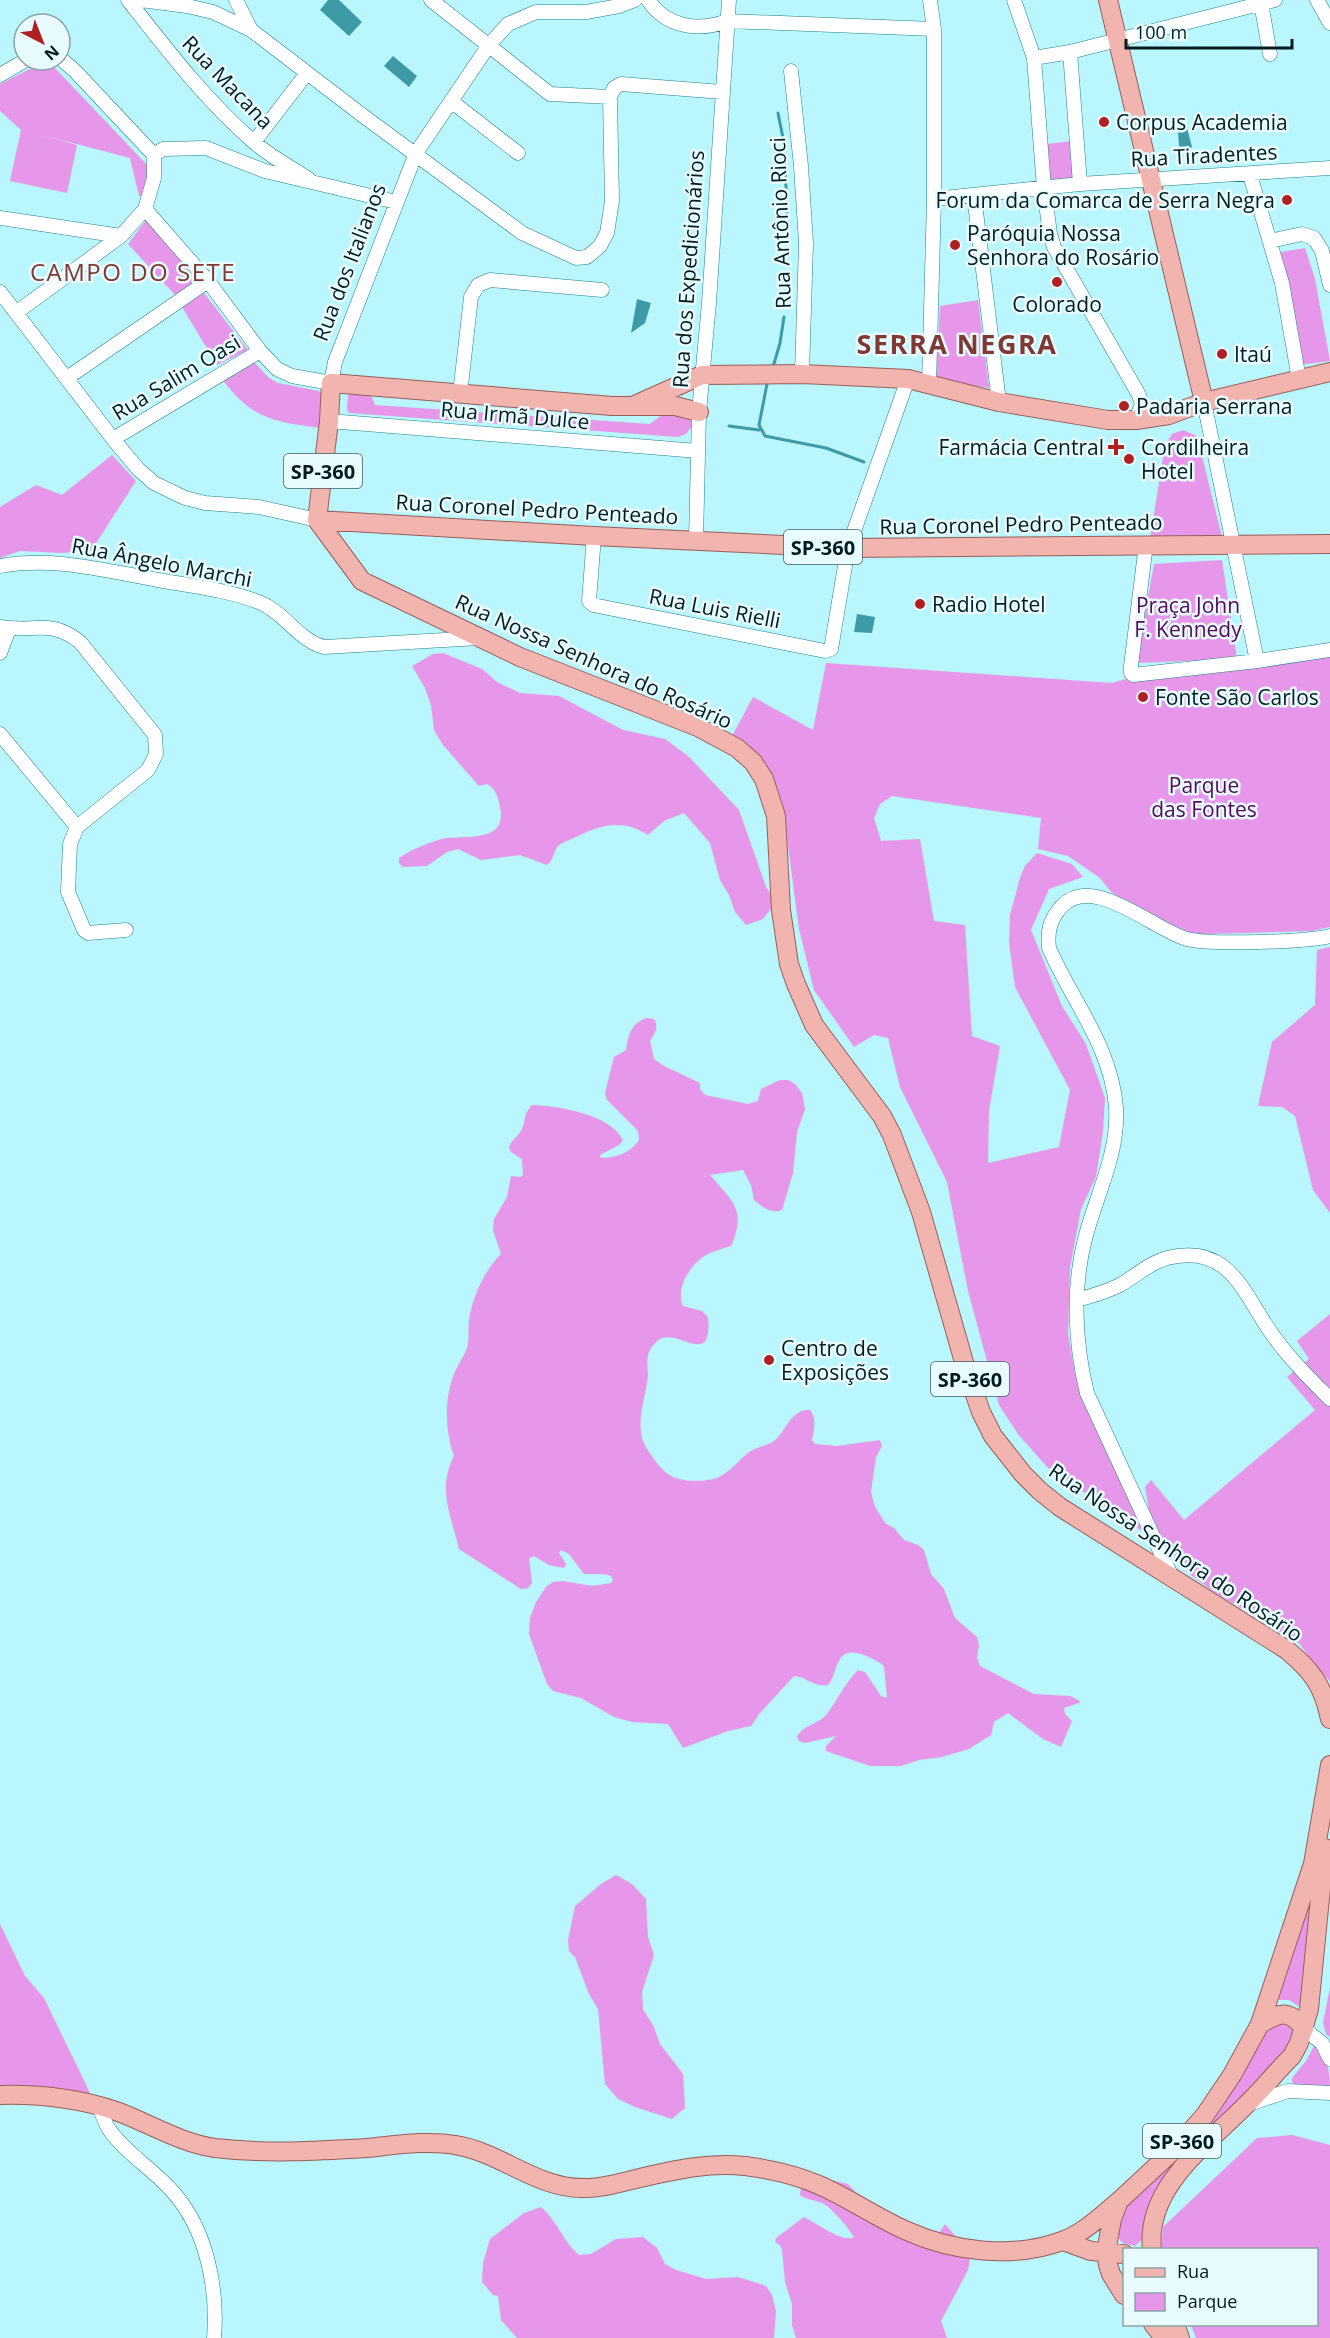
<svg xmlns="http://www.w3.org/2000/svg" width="1330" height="2338" font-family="'Open Sans',sans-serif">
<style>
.green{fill:#e797e9}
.water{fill:#3e9ba6}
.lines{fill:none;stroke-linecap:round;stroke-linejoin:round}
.stream{stroke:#3e9ba6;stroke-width:3}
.minor-casing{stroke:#257f89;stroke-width:15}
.major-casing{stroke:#995e59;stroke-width:20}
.minor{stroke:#fff;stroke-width:14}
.major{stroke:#f2b4ae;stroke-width:18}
.poi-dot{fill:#b01f22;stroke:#e8fbfe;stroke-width:2}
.labels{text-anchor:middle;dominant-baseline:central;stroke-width:5;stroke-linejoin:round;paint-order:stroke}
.shield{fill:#e8fbfe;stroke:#485f62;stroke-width:1.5}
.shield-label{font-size:20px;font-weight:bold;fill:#041c1f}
.street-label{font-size:21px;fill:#041c1f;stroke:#e8fbfe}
.poi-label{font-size:21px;fill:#041c1f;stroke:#e8fbfe;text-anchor:start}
.park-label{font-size:21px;fill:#560859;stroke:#e8fbfe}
.quarter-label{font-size:24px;letter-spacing:1.5px;fill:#7f3833;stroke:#e8fbfe}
.district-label{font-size:27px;font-weight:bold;letter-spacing:1.5px;fill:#7f3833;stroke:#e8fbfe}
</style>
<rect width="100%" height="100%" fill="#b9f6fe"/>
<path class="green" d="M40 64 54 67 149 167 150 181 144 197 139 196 130 158 42 135 77 145 67 193 10 181 21 130 0 111V84Z
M1073 141 1076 180 1050 183 1046 144Z
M146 220 199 279 176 296 128 244Z
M1305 248 1315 279 1330 361 1298 365 1275 253Z
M204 293 248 350 217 365 182 307Z
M978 300 989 388 936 380 940 306Z
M253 361 269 378 278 383 319 391 323 395 320 428C272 421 252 419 221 378Z
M351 394 371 395 375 405 650 424 664 413 689 416 693 425 686 434 678 437 349 413 347 410 348 395Z
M1183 430 1197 436 1222 537 1150 539 1165 445 1172 434Z
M112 455 136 481 91 551 61 553 20 551 0 558V507L36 485 62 495Z
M1222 560 1237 659 1136 663 1154 564Z
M443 653 482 669 497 682 520 693 559 696 623 730 665 739 688 756 739 810 766 887 771 895 773 894 774 905 763 919 746 925 735 912 729 895 720 880 710 843 684 813 664 821 648 835C623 819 602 824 576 837 571 839 564 842 559 845 553 851 554 860 547 865L520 855 481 860 458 849 447 852 427 866 403 867 399 863V858C413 849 427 843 442 839 463 834 508 845 500 807 498 797 496 789 487 784L479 786 443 745 434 730 431 705 425 688 412 666 433 654Z
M1330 653V927L1312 931 1206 934 1191 933 1161 920 1111 892 1100 878 1068 856 1038 849 1041 818 892 796 880 804 874 818 881 841 920 839 934 921 965 925 972 1036 1000 1046 989 1111 988 1163 1059 1147 1070 1090 1015 987 1009 942 1010 915 1020 878 1025 866 1037 853 1072 864 1083 877 1049 889 1031 930 1062 1006 1086 1044 1105 1098 1103 1132 1096 1177 1081 1209 1070 1268 1068 1333 1075 1374 1091 1419 1124 1478 1149 1536 1048 1468 1018 1434 999 1405 968 1291 947 1182 900 1087 888 1038 874 1035 854 1047 814 990 799 929 782 801 770 779 732 736 753 697 813 730 826 663 1112 683 1129 678Z
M1330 947V1213L1313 1190 1295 1116 1282 1107 1258 1106 1272 1042 1315 1005 1317 950Z
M646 1018 654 1019C659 1027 655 1033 650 1041L654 1059 664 1066 700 1083V1089L705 1095 748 1104 758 1101 761 1089 780 1080H788L795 1084 802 1093 805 1109 797 1132 793 1173 782 1210C770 1214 763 1207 754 1200L751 1185 743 1170 710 1175C732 1201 747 1209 731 1246 723 1248 715 1251 708 1254 691 1263 675 1287 683 1306L702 1311 708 1317C713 1372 676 1324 657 1341 655 1343 650 1349 649 1352 646 1358 648 1368 648 1375 646 1396 637 1417 642 1438 644 1447 660 1469 668 1474 680 1483 704 1482 717 1478 729 1473 739 1460 749 1452 757 1447 767 1446 774 1441 786 1432 791 1408 810 1410 817 1419 814 1430 812 1440L815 1444 837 1446 880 1440 882 1446 876 1457 871 1492 875 1507 886 1524 894 1528 904 1540 918 1545 924 1550 931 1574 944 1589 955 1618 977 1637 979 1645 977 1658 980 1666 1034 1694 1070 1696 1080 1701 1079 1703 1064 1708 1065 1714 1072 1721 1061 1747 1043 1739 1008 1713 994 1722 991 1735 969 1749 942 1757 919 1760 901 1766H870L826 1751V1746L836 1736 805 1743 799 1741 797 1737C803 1725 819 1724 827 1714 838 1699 845 1683 858 1670L865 1672 881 1696 887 1698 884 1666C874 1659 850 1644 840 1659 834 1668 835 1677 828 1685 813 1687 807 1677 794 1676L760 1713 751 1726 728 1731 683 1748 668 1724 632 1722 614 1717 581 1698 553 1691 547 1684 529 1634 530 1618 536 1602 546 1587 553 1582 563 1581 592 1586 611 1583 613 1580 611 1576 604 1574H584L569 1554 561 1550 559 1553 566 1564 564 1568 549 1565 534 1556 529 1558 532 1583 528 1588 521 1589 459 1549C451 1515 437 1489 454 1456 445 1430 444 1400 454 1374 458 1364 466 1354 468 1344 469 1336 468 1328 469 1320 473 1296 484 1271 501 1254L493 1230 494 1219 507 1197 511 1176 520 1177 523 1175 522 1159 511 1152 509 1147C512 1139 519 1136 522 1129 527 1118 522 1117 532 1105 558 1106 610 1114 623 1140L619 1145 600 1155 601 1158C615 1158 631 1153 639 1140L638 1131 607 1100 605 1093 614 1057 626 1050C629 1034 630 1025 646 1018Z
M1330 1314V1681L1316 1668 1300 1644 1214 1592 1188 1573 1163 1542 1150 1516 1145 1487 1151 1480 1184 1520 1315 1410 1287 1377 1309 1359 1297 1341Z
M616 1875 632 1884 646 1899 648 1937 654 1955 642 1992 643 2009 654 2027 660 2044 683 2074 685 2108 672 2119 635 2107 618 2099 605 2084 598 2009 589 1994 575 1957 569 1951 568 1940 575 1906 601 1884Z
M1316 1881 1305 1992 1300 2007 1289 2000H1278Z
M0 1924 25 1976 44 1998 91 2095 62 2089 0 2087Z
M1330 1987V2037L1326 2034 1323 2023Z
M1276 2019 1290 2024 1294 2032V2041L1168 2176 1146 2236 1135 2246 1123 2243 1117 2237 1119 2215 1262 2030Z
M1314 2046C1328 2053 1330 2074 1330 2088L1295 2085 1292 2082V2078L1306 2061Z
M1292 2135 1330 2145V2338H1196L1191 2325 1316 2324V2250H1161L1163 2227 1257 2138Z
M807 2178 827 2179 848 2184 882 2220 939 2233 945 2224 971 2254 968 2270 941 2321 947 2338H796L792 2325V2304L785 2282 782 2250 780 2245 775 2242 776 2238 804 2217C818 2224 839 2241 854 2238 850 2229 832 2208 822 2203 815 2200 807 2200 800 2195L801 2185Z
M541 2207C557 2220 563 2242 579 2255L591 2254 616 2239 643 2237 657 2248 665 2264 676 2270 706 2279 738 2277 766 2286 772 2295 776 2311 774 2338H517L501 2320 498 2296 493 2295 482 2282 483 2263 490 2239 524 2213Z"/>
<path class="water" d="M328 0H339L362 22 349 36 320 10Z
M393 56 417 76 409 87 384 66Z
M1181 128H1187L1192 147 1187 151H1182L1179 146 1178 132Z
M637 299 651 303 645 323 631 333Z
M857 614 875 617 872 633 854 632Z"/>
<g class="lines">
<path class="stream" d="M778 113 784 143 788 234
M773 367 780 343 784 317
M767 384 759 425 765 436 826 448 864 462
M729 426 759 430"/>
<defs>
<path id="minor" d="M128 0C168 51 207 102 256 144 273 158 292 168 310 180
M141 0 187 6 213 12 251 30
M236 0 251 30 362 115 522 233 576 258 587 257 600 246 607 233 612 201 610 97 614 88 621 84 722 92
M431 0 550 94 610 97
M648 0C666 27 698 32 727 21L934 29
M1014 0 1034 58 1044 188 1050 234 1054 247 1139 395 1142 404 1136 420
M1317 0 1330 23
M1261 3 1270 54
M1070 52 1080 184
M1034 58 1070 52 1275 0
M791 71 801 166 806 243 802 374
M0 75 26 60
M451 101 518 153
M254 142 307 73
M154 155 163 149 206 148 265 171 396 202
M1250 175 1282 283 1299 379
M974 195 999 402
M934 199 1080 184 1330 168
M145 209 208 281 260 351 277 369 292 376 331 383 335 362 416 153 489 45 508 24 536 12H586L619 6 635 0
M0 218 121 236
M1270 241 1302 234 1314 238 1322 251 1330 285
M0 292 113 439 138 469 154 483 185 498 205 503 259 507 317 520
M17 312 121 236 145 209 154 178V155L75 71 60 58
M67 378 208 281
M929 385 934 199V29L930 0
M460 394 471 297 478 285 490 280 602 290
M1204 402 1257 661
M329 421 698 451
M113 439 260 351
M594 536 589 601 593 605 825 651 831 649 848 548 908 379
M696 540 699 412 709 303 729 0
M1146 544 1131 666V673L1133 675 1257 661 1330 650
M0 566C53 556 106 571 158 580 192 586 229 590 261 603 285 613 298 640 324 647L479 638
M0 627C34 633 49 618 80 642L155 735 156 754 148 770 77 827
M0 653 9 629
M0 734 77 827 70 844 68 892 84 930 88 933 126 930
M1077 1300C1092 1296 1106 1292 1120 1285 1136 1276 1149 1263 1167 1258 1230 1242 1244 1295 1272 1334 1289 1358 1309 1378 1330 1399
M1171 1575 1087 1393C1075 1344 1072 1289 1085 1239 1096 1195 1119 1154 1116 1107 1111 1046 1072 1001 1049 948 1047 931 1050 919 1062 906 1093 873 1154 930 1187 939 1210 945 1307 942 1330 936
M1304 2029 1322 2043 1330 2059
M1249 2104 1288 2091 1330 2093
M99 2107C103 2115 105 2125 111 2132 128 2155 154 2170 173 2192 207 2230 218 2289 214 2338"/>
<path id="major" d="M1108 0 1204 402
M635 405 702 375 802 374 908 379 999 402 1108 420H1136L1169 415 1204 402 1330 372
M317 520 362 581 520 657 698 727 737 748 753 762 764 779 776 816 781 910 789 964 796 984 814 1025 882 1116 892 1135 921 1212 966 1369 981 1412 993 1436 1023 1474 1040 1491 1060 1507 1287 1650C1312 1671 1323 1685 1330 1719
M317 520 594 536 848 548 1330 544
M317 520 329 421 331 383 612 406H675L699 412
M1260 2024C1279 2013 1289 2008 1304 2029
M0 2095C38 2094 80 2099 116 2111 149 2123 180 2143 215 2148 266 2154 317 2151 367 2148 396 2145 427 2140 455 2145 500 2152 536 2188 582 2188 601 2189 622 2182 640 2178 674 2170 710 2162 745 2166 769 2169 796 2175 819 2185 849 2198 877 2218 907 2231 954 2252 1013 2259 1062 2241 1084 2233 1102 2215 1119 2201
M1063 2241 1091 2251 1124 2254
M1152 2250C1145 2188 1205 2146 1244 2107 1261 2091 1275 2073 1292 2056L1299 2043 1309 2009 1325 1848
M1124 2295 1111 2274 1108 2265 1106 2252 1112 2219 1119 2201 1177 2147 1205 2115 1232 2075 1260 2024 1313 1864 1330 1765
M1153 2324 1164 2338
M1175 2324 1180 2338"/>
</defs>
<use href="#minor" class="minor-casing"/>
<use href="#major" class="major-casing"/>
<use href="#minor" class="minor"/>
<use href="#major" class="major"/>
</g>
<g class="poi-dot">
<circle cx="1104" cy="122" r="6"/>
<circle cx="1287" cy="200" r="6"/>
<circle cx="955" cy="245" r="6"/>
<circle cx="1057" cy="282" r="6"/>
<circle cx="1222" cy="354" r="6"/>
<circle cx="1124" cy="406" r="6"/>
<path d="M1113 438h6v6h6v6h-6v6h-6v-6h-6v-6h6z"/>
<circle cx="1129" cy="459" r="6"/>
<circle cx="920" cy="604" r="6"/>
<circle cx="1143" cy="697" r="6"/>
<circle cx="769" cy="1360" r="6"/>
</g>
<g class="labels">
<g class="shield">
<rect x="284" y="454" width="78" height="34" rx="4.5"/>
<rect x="784" y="530" width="78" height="34" rx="4.5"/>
<rect x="931" y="1362" width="78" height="34" rx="4.5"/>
<rect x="1143" y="2124" width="78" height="34" rx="4.5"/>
</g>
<g class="shield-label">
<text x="323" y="471">SP-360</text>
<text x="823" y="547">SP-360</text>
<text x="970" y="1379">SP-360</text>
<text x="1182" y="2141">SP-360</text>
</g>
<g class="street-label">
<text transform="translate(228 82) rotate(46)">Rua Macana</text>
<text transform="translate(1204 155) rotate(-3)">Rua Tiradentes</text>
<text transform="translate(780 223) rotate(-92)">Rua Antônio Rioci</text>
<text transform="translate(349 262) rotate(-69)">Rua dos Italianos</text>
<text transform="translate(688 269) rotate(-86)">Rua dos Expedicionários</text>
<text transform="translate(176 377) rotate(-31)">Rua Salim Oasi</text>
<text transform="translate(515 415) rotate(5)">Rua Irmã Dulce</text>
<text transform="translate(537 509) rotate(3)">Rua Coronel Pedro Penteado</text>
<text transform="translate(1021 524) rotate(-1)">Rua Coronel Pedro Penteado</text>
<text transform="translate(162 562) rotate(11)">Rua Ângelo Marchi</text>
<text transform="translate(715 608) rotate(11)">Rua Luis Rielli</text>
<text transform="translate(594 661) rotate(24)">Rua Nossa Senhora do Rosário</text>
<text transform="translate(1176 1552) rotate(34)">Rua Nossa Senhora do Rosário</text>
</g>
<g class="poi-label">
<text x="1116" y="122">Corpus Academia</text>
<text x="1275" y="200" text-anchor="end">Forum da Comarca de Serra Negra</text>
<text x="967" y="233">Paróquia Nossa<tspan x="967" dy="24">Senhora do Rosário</tspan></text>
<text x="1057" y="304" text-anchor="middle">Colorado</text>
<text x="1234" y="354">Itaú</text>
<text x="1136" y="406">Padaria Serrana</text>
<text x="1104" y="447" text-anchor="end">Farmácia Central</text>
<text x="1141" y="447">Cordilheira<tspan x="1141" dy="24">Hotel</tspan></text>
<text x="932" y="604">Radio Hotel</text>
<text x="1155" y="697">Fonte São Carlos</text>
<text x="781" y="1348">Centro de<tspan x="781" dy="24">Exposições</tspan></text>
</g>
<g class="park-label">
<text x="1188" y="605">Praça John<tspan x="1188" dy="24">F. Kennedy</tspan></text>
<text x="1204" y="785">Parque<tspan x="1204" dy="24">das Fontes</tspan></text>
</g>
<g class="quarter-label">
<text x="133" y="271">CAMPO DO SETE</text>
</g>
<g class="district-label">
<text x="957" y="343">SERRA NEGRA</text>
</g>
</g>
<rect x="1123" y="2248" width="195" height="78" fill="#e8fbfe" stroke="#8da2a5" stroke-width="1.5"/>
<rect x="1135" y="2268" width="30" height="9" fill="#f2b4ae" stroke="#8da2a5" stroke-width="1.5"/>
<text x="1177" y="2278" font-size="18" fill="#041c1f">Rua</text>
<rect x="1135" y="2293" width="30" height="18" fill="#e797e9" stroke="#8da2a5" stroke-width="1.5"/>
<text x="1177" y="2308" font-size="18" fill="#041c1f">Parque</text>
<g transform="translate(42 42) rotate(138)"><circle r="28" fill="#e8fbfe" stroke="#8da2a5" stroke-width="1.5"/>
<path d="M0-4.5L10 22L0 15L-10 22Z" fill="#b01f22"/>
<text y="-9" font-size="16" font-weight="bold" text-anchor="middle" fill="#041c1f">N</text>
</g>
<path d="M1126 39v9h166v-9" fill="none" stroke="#041c1f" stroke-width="3"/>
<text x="1135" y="39" font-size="18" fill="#041c1f" stroke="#e8fbfe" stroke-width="4.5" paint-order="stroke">100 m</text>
</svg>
